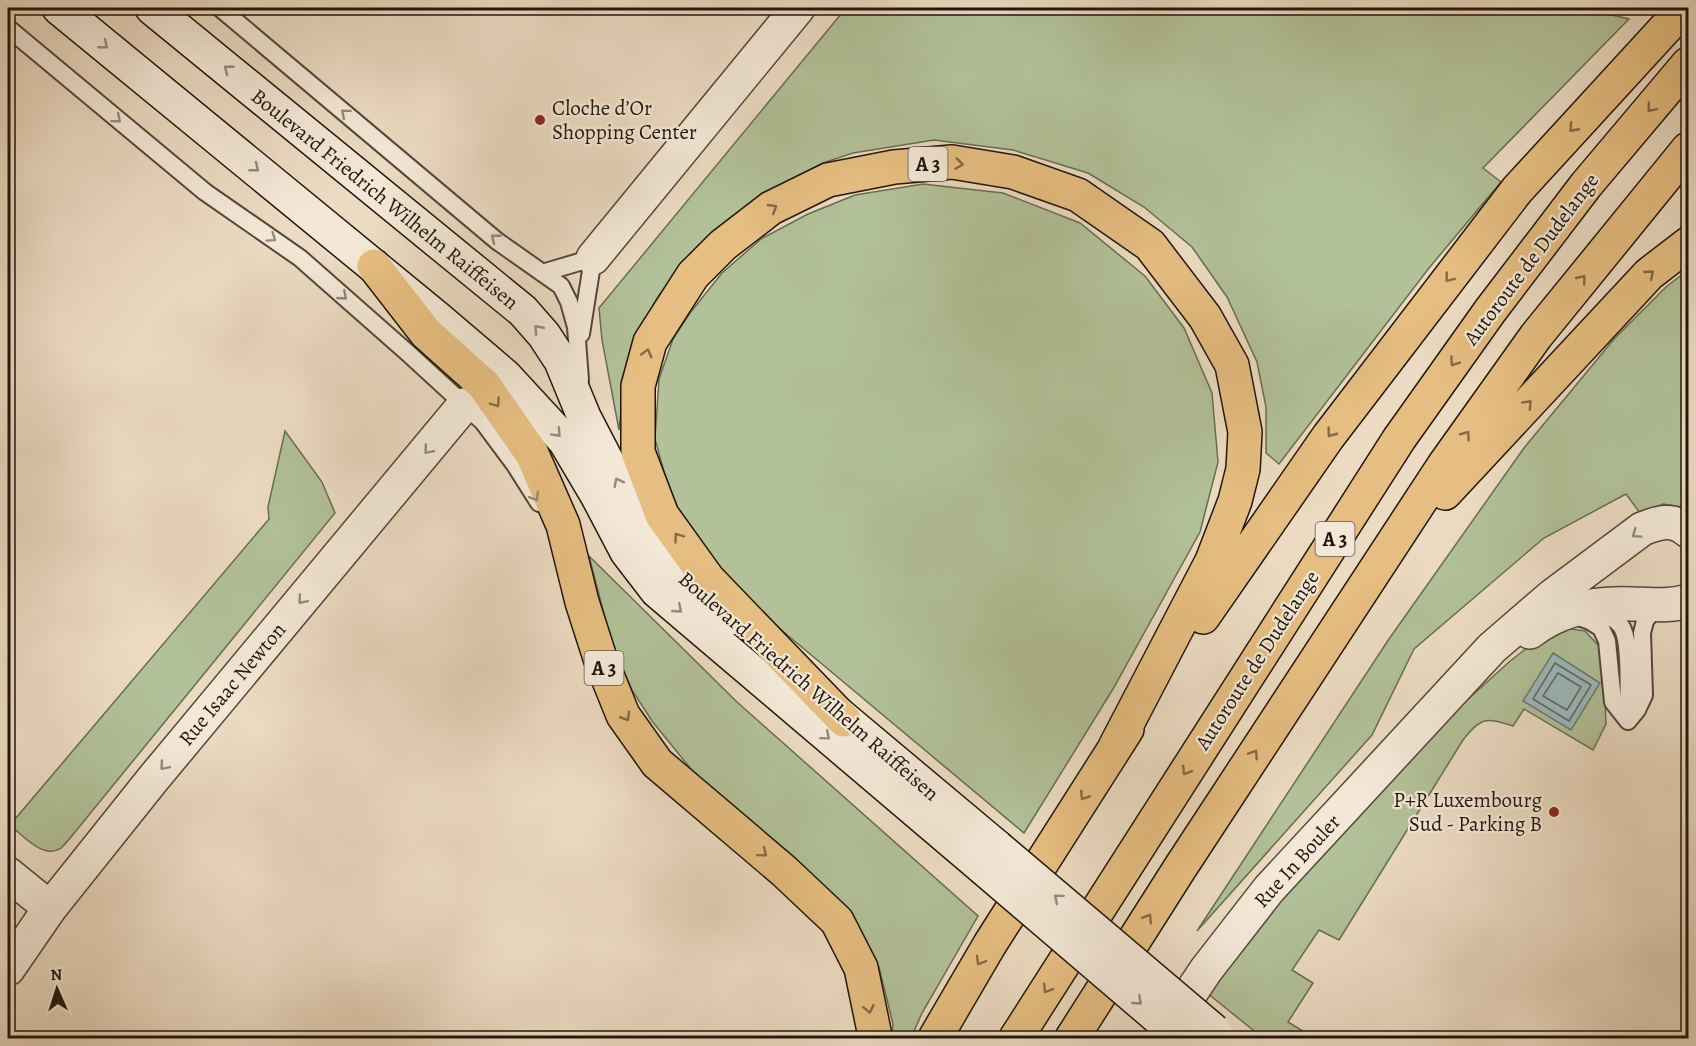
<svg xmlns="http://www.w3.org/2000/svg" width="1696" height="1046" font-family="Alegreya,serif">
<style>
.green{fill:#b2c198;stroke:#696c52;stroke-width:1.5}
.water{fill:#9bb9bb;stroke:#6a7875;stroke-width:1.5}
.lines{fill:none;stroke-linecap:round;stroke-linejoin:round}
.shore{stroke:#5e6864;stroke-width:1.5}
.lane-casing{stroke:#53473a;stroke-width:20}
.street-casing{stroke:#53473a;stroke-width:36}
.secondary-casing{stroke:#20160c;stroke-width:36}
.highway-casing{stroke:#20160c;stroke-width:36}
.lane{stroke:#f3e8d7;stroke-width:16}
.street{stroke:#f3e8d7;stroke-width:33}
.secondary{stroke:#f3e8d7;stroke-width:33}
.highway{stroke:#e6be81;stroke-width:33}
.tram{stroke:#20160c;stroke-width:1.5}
.secondary-bridge-casing{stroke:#20160c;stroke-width:36;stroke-linecap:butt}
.secondary-bridge{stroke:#f3e8d7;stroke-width:33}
.oneway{stroke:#948a7c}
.oneway2{stroke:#836a46}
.poi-dot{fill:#8f2418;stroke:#f3e8d7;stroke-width:2}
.labels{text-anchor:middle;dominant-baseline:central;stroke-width:4.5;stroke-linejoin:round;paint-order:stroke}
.shield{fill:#f3e8d7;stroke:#5f5549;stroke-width:1.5}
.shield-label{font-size:20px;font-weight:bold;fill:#20160c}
.poi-label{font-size:21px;fill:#20160c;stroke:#f3e8d7;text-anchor:start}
.street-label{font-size:21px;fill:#20160c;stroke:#f3e8d7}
</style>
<rect width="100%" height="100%" fill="#ecdbc2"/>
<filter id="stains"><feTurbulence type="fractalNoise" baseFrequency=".00333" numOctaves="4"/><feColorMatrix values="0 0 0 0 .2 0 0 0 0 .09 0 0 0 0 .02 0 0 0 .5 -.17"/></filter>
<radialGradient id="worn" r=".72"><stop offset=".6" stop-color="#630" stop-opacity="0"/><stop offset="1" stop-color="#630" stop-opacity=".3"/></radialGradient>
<path class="green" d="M846 8H1582L1629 19 1483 168 1501 182 1429 268 1279 464 1266 453V407L1257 362 1227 297 1192 247 1144 207 1088 173 1013 150 934 140 853 153 823 163 773 189 679 267 656 300 638 334 625 375 619 430 602 340 599 308Z
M923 184 1003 193 1080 223 1145 276 1184 328 1212 393 1218 462 1200 532 1113 689 1024 833 767 618 715 565 671 497 655 439 659 379 673 339 690 313 722 273 761 239 808 214 855 195Z
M1688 270V508L1663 504 1640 513 1626 494 1544 538 1414 649 1372 735 1197 931 1389 639 1524 448 1614 339 1666 287Z
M285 431 322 482 335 513 71 837C68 841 64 845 61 848 44 860 22 835 10 825L269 519 268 507Z
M589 556 737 702 978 916 922 1013 911 1038H892L893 1024 879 967 859 930 712 795 652 721 632 690 611 641Z
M1558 627 1585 631 1599 646 1604 674 1606 724 1593 750 1524 709 1513 726C1486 717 1481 717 1463 740L1339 940 1319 930 1292 970 1313 983 1288 1022 1314 1038H1263L1207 993 1280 901 1455 711 1509 662 1537 640Z"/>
<path class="water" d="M1553 653 1600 683 1571 730 1523 701Z"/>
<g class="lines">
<path class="shore" d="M1555 663 1591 685 1569 721 1533 699Z
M1558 673 1581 687 1567 710 1543 696Z"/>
<defs>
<path id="lane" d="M220 8 497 241 561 286 569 302 576 327 580 380
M8 28 205 192 300 258 409 354 483 422 515 465 539 503
M542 273 593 258 581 334
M1596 612C1605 614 1615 618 1621 626 1632 641 1628 700 1628 721
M1576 616 1590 621 1601 628 1607 641 1613 702 1628 721
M1628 721 1637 710 1644 695 1642 633 1645 621 1657 605"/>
<path id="street" d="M593 258 798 8
M1530 632C1559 609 1596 602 1633 604 1652 604 1670 607 1688 601
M8 874 50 908
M8 969 50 908 153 779 464 405
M1168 1027 1206 970 1269 889 1492 648 1551 597 1642 529C1659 522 1673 518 1688 531"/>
<path id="secondary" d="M59 8 437 318 505 376 565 441 597 495 627 552 657 591 982 867
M152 8 523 311 544 335 561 361 584 417 637 519 681 577 728 619
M824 702 997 847"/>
<path id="highway" d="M374 266 426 333 484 385 532 454 563 525 582 602 600 658 623 715 657 763 784 871 837 921 861 968 874 1031 873 1038
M1445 493 1649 274 1688 244
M1203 617 1328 437 1517 190 1684 8
M844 720 708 579 662 515 638 452V386L650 342 693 275 723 245 771 208 828 180 894 167 952 162 1013 172 1078 195 1150 245 1205 317 1232 365 1245 432 1243 469 1235 501 1212 561 1115 747
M935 1038 990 944 1127 729
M1016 1038 1399 439 1490 311 1586 185 1688 64
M1072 1038 1180 868 1444 465 1536 336 1688 149"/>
</defs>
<use href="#lane" class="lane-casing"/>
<use href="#street" class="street-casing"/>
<use href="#secondary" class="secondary-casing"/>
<use href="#highway" class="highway-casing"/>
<use href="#lane" class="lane"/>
<use href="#street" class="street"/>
<use href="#secondary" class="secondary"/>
<use href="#highway" class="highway"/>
<path class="tram" d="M1673 8 1688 10"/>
<defs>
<path id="secondary-bridge" d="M997 847 1214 1031
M982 867 1182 1038"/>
</defs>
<use href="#secondary-bridge" class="secondary-bridge-casing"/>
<use href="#secondary-bridge" class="secondary-bridge"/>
</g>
<defs><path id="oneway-chevron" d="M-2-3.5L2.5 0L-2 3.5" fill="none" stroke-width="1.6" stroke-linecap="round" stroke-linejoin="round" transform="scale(1.5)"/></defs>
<g class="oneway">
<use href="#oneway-chevron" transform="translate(104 45) rotate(39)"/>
<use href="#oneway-chevron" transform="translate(228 69) rotate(-141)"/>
<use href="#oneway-chevron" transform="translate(345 113) rotate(-140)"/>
<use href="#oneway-chevron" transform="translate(117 119) rotate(40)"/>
<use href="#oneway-chevron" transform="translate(255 168) rotate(39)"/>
<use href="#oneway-chevron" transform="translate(272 238) rotate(35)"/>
<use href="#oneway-chevron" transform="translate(495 238) rotate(-141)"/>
<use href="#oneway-chevron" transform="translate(343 296) rotate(41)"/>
<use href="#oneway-chevron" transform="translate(538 329) rotate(-131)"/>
<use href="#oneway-chevron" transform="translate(557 433) rotate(47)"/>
<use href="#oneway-chevron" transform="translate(428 450) rotate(130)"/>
<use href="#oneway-chevron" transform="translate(618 482) rotate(-117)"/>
<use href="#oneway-chevron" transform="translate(535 497) rotate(59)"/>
<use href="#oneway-chevron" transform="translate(1636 534) rotate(145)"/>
<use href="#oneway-chevron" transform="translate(302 600) rotate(130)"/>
<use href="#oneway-chevron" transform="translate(678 609) rotate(41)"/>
<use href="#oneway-chevron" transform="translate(826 736) rotate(40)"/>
<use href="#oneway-chevron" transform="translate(164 766) rotate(130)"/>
<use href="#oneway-chevron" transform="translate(1058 898) rotate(-140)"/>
<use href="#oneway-chevron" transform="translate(1138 1001) rotate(41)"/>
</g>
<g class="oneway2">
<use href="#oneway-chevron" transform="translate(1651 108) rotate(130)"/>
<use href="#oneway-chevron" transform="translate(1573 128) rotate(132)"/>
<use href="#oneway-chevron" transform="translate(959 164) rotate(7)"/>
<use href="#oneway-chevron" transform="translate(773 208) rotate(-31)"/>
<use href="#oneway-chevron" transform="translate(1650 274) rotate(-41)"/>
<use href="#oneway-chevron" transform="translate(1449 278) rotate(128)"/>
<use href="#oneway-chevron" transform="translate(1582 279) rotate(-51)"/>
<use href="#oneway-chevron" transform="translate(647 353) rotate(-75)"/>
<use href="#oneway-chevron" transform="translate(1454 362) rotate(125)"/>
<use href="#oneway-chevron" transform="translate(496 403) rotate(55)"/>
<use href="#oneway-chevron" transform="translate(1528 404) rotate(-47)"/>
<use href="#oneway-chevron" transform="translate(1331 433) rotate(127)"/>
<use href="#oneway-chevron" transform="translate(1466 435) rotate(-55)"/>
<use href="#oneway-chevron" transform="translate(678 537) rotate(-126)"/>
<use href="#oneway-chevron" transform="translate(626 717) rotate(59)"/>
<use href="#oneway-chevron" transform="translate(1254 754) rotate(-57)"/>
<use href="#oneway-chevron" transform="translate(1186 771) rotate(122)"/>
<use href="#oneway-chevron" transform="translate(1084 796) rotate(122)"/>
<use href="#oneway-chevron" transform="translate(763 853) rotate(40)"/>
<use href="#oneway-chevron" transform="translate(1148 918) rotate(-58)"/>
<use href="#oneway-chevron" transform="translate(980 961) rotate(120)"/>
<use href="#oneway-chevron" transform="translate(1047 989) rotate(122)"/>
<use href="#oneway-chevron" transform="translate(869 1009) rotate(78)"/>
</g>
<g class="poi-dot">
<circle cx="540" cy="120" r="6"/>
<circle cx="1554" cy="812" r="6"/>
</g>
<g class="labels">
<g class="shield">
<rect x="908.5" y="147" width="39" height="34" rx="4.5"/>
<rect x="1315.5" y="522" width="39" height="34" rx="4.5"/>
<rect x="584.5" y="651" width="39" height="34" rx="4.5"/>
</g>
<g class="shield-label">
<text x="928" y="164">A 3</text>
<text x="1335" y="539">A 3</text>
<text x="604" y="668">A 3</text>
</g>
<g class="poi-label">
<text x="552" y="108">Cloche d’Or<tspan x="552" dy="24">Shopping Center</tspan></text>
<text x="1542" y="800" text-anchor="end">P+R Luxembourg<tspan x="1542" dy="24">Sud - Parking B</tspan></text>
</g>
<g class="street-label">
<text transform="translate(385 199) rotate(39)">Boulevard Friedrich Wilhelm Raiffeisen</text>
<text transform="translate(1531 259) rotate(-53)">Autoroute de Dudelange</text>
<text transform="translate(1257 660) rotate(-57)">Autoroute de Dudelange</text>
<text transform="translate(232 684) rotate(-50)">Rue Isaac Newton</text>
<text transform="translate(809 686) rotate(41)">Boulevard Friedrich Wilhelm Raiffeisen</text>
<text transform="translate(1297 861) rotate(-48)">Rue In Bouler</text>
</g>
</g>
<rect width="1696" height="1046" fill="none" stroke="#ecdbc2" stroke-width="30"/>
<rect x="9" y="9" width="1678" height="1028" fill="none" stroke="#20160c" stroke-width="3"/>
<rect x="15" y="15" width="1666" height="1016" fill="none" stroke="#20160c" stroke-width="1.5"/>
<g transform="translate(57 989) rotate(357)" stroke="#f3e8d7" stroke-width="4.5" paint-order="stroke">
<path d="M0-4.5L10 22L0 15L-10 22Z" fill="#20160c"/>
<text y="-9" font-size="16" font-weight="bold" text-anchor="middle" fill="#20160c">N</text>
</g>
<rect width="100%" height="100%" filter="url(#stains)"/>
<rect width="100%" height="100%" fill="url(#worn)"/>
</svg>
